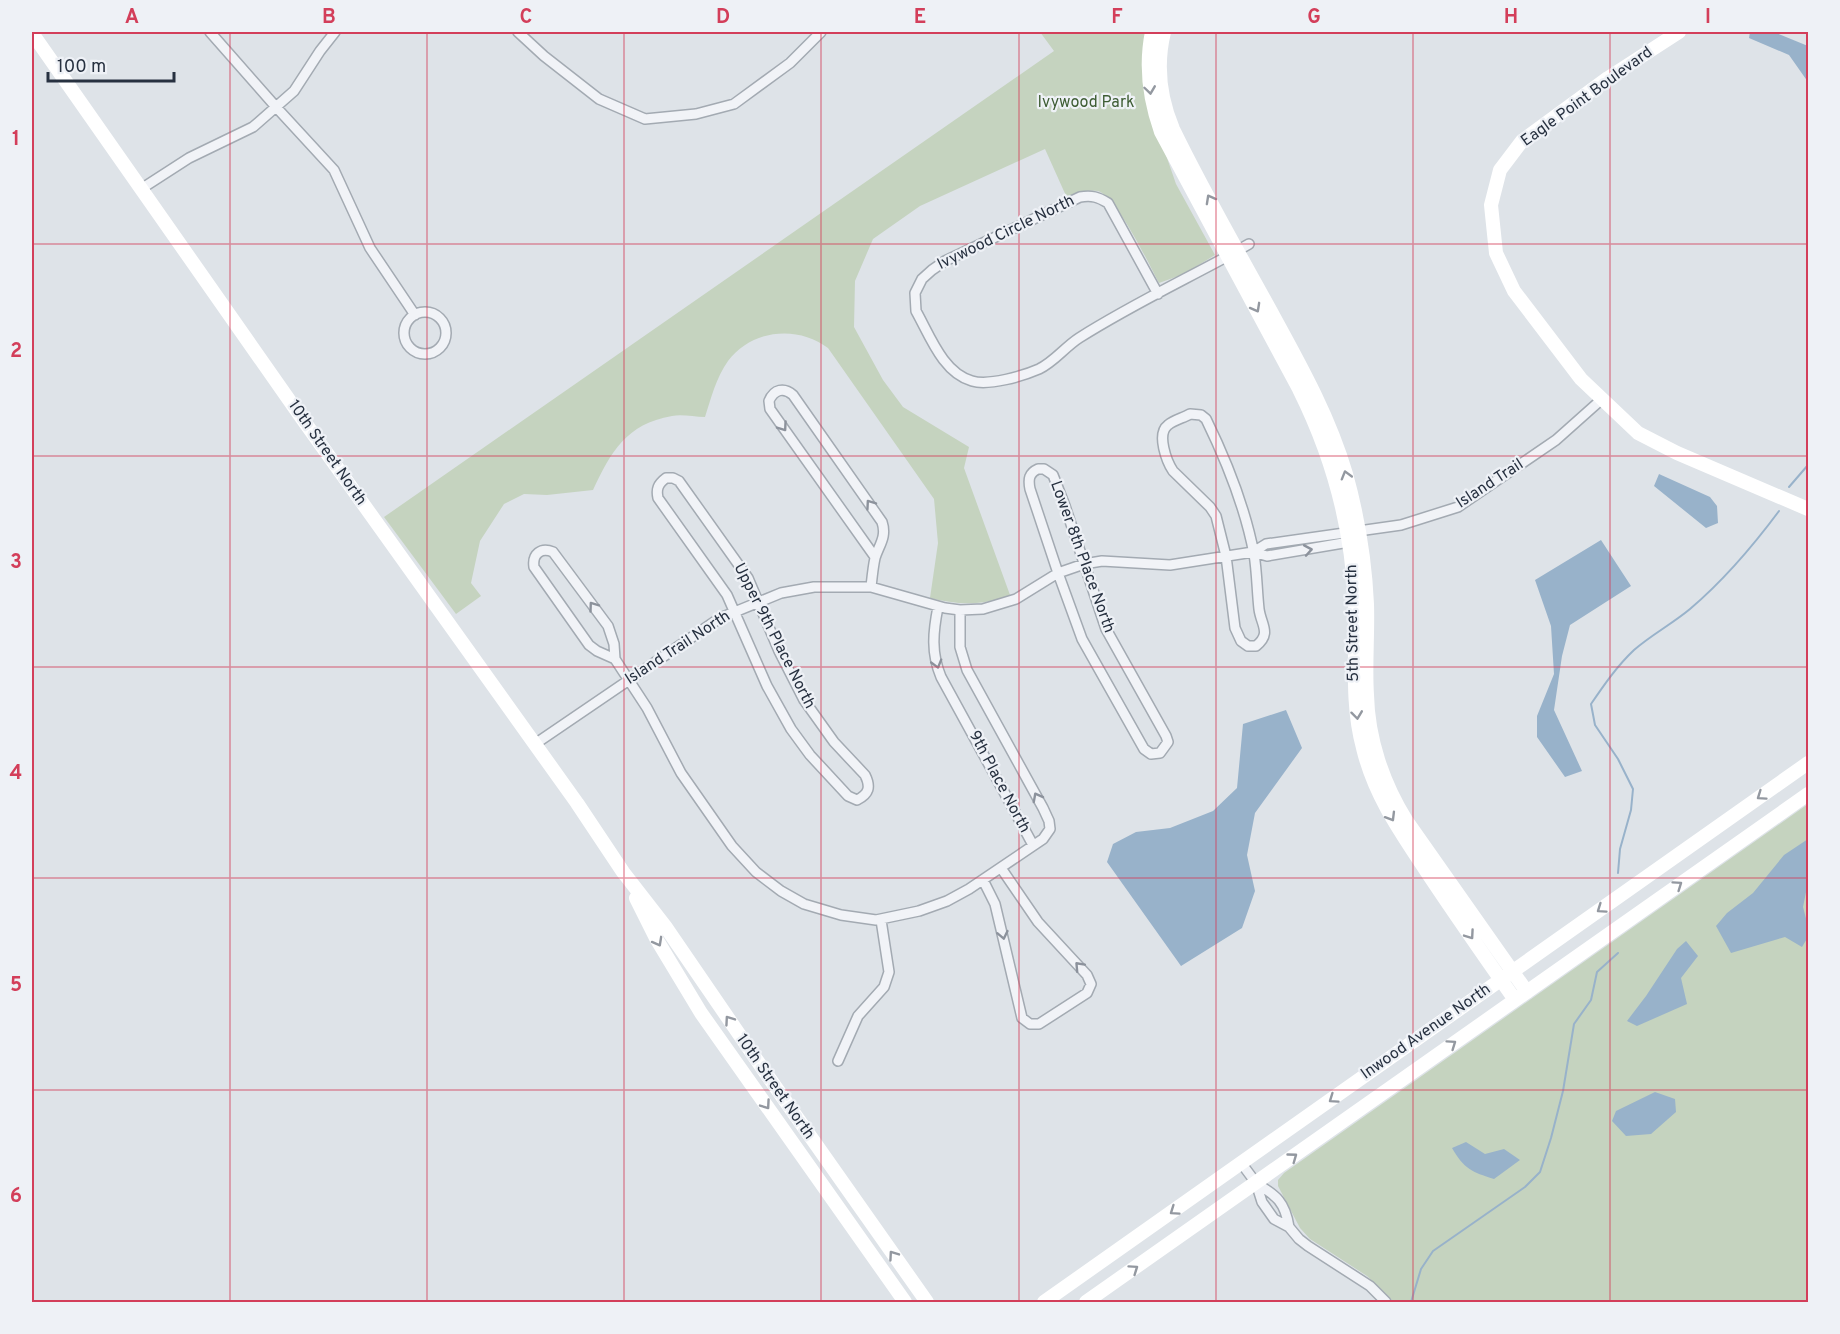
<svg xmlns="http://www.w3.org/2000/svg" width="1840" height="1334" font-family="Overpass,sans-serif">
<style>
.green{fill:#c5d3bf}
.water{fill:#98b2ca}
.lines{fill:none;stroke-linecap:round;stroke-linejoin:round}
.stream{stroke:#98b2ca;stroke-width:2}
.street-casing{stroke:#a3aab2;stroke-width:12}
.street{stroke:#f1f3f7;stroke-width:9}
.secondary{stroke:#fff;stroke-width:14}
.oneway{stroke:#9398a0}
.oneway2{stroke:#8c929c}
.grid{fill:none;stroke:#d33e5a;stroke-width:1.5;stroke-opacity:0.55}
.labels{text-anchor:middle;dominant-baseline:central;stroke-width:4.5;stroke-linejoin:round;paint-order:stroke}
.street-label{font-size:16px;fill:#273140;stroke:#eef1f6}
.park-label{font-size:16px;fill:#3d5c33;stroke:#eef1f6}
.neatline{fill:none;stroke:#d33e5a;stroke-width:2}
.grid-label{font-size:20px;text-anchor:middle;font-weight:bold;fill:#d33e5a}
</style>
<rect width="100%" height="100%" fill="#dee3e8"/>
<path class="green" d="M1040 32H1147L1146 97 1176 184 1215 255 1184 274 1159 283C1149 264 1116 196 1098 191 1086 189 1078 193 1067 198L1045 149 920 206 873 239 855 281 854 327 883 380 903 407 969 447 964 468 1010 595C983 606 958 605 930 598L938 543 934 499 828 348C798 325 752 329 728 361 716 378 711 398 705 417 694 417 682 414 672 416 626 424 611 452 593 490L547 495 524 494 504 504 480 541 471 583 481 596 456 614 384 517 1054 51Z
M1808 804V1302H1394L1367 1276 1310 1239 1300 1228 1278 1186V1180L1284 1173Z"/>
<path class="water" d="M1750 32H1774L1808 46V82L1789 55 1749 38Z
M1659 474 1710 497 1717 506 1718 523 1706 528 1654 486Z
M1601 540 1631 586 1570 625 1562 656 1554 710 1582 771 1565 777 1537 737V716L1554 674 1551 626 1535 580Z
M1286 710 1302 748 1255 813 1247 855 1255 891 1242 928 1181 966 1107 862 1113 844 1136 832 1170 828 1213 811 1237 788 1243 724Z
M1808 839V882L1803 907 1808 926V937L1802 947 1785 937 1731 953 1716 926 1727 913 1753 893 1784 855Z
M1686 941 1698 956 1681 978 1687 1004 1637 1026 1627 1021 1646 996 1677 949Z
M1655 1092 1675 1099 1676 1112 1651 1134 1626 1136 1612 1121 1616 1111Z
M1466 1142 1485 1154 1504 1149 1520 1160 1494 1179C1472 1172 1464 1169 1452 1148Z"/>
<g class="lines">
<path class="stream" d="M1789 487 1808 465
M1618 873 1620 849 1631 810 1633 789 1618 759 1595 725 1591 704C1604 685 1617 666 1634 650 1651 635 1672 624 1690 609 1723 581 1753 546 1779 511
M1411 1302 1421 1269 1433 1251 1525 1187 1540 1172 1551 1138 1563 1091 1574 1024 1591 1000 1597 972 1618 953"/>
<defs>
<path id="street" d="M210 32 276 107 334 170 370 248 415 315
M518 32 544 56 599 99 645 119 696 114 734 104 790 63 821 32
M141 189 189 158 253 127 294 91 320 51 335 32
M1158 294 1108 203C1098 197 1092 195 1080 197L945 261 932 270 922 279 915 293 916 311C930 336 943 373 972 381 989 386 1023 376 1039 369 1054 362 1065 347 1079 338 1126 308 1178 283 1228 256L1249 244
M404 333a21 21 0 1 1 42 0a21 21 0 1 1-42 0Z
M1190 414 1201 415 1206 419C1227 462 1245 507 1254 554 1257 572 1257 591 1259 609 1261 625 1272 633 1256 646H1248L1241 641 1235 628 1226 556 1216 516 1210 507 1173 471C1167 462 1156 434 1168 425 1174 420 1183 418 1190 414Z
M1038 469H1044L1053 475 1065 506 1106 629 1166 736 1168 742 1160 753 1151 754 1144 749 1082 639 1058 573 1030 489C1028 479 1029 473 1038 469Z
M666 478H673L679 481 748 578 779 651 804 700 834 742 865 775C871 787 869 794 857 800L848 796 810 755 791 729 767 686 727 595 658 498C656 489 658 484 666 478Z
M1253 552 1266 544 1401 525 1458 507 1556 440 1602 399
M871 587C872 578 873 567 875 558 879 545 887 537 882 522L793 395C784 387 774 389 769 401L770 409 875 557
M938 607C933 632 931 653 941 677L1033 845
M615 659 597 651 589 645 534 567C532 554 541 547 553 552L608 626 614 644 615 659 647 708 681 773 732 846 756 872 781 891 804 904 841 915 876 920 919 911 947 901 969 889 1043 839 1050 829 1049 821 1043 808 967 670 960 647V610
M535 744 720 618 781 593 814 587H871L945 608 960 610 983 609 1016 599 1058 573 1084 564 1102 561 1170 565 1253 552 1267 556 1349 542 1351 540
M983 880 995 904 1022 1018 1030 1024H1039L1087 993 1091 984 1087 975 1038 922 1001 868
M838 1061 858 1016 884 987 889 972 881 920
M1242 1164 1256 1183 1262 1202 1274 1219 1289 1227 1299 1239 1308 1246 1370 1286 1386 1302
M1256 1183C1277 1196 1285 1202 1289 1227"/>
</defs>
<use href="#street" class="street-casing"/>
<use href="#street" class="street"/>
<path class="secondary" d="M1152 32C1145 66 1149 98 1161 132L1299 389C1332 455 1352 529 1355 603 1357 652 1350 700 1363 748 1374 794 1399 830 1425 869 1454 913 1485 957 1515 1000
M1164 32C1156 65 1160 98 1173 129 1204 193 1240 255 1274 317 1302 368 1330 419 1346 474 1358 517 1365 561 1367 604 1368 635 1365 665 1367 695 1368 739 1383 783 1406 820L1527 992
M1679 32 1608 78 1522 141 1500 170 1491 205 1496 253 1514 291 1581 379 1638 433 1677 453 1808 509
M32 33 301 417 577 803 623 872 665 926 765 1072 927 1302
M636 898 657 940 701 1013 905 1302
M1044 1302 1808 763
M1086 1302 1808 794"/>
</g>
<defs><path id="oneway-chevron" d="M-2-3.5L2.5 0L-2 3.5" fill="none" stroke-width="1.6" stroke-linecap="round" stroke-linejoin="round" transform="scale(1.5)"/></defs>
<g class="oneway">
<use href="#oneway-chevron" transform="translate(1150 90) rotate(82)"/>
<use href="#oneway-chevron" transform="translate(1210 199) rotate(-119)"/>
<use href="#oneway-chevron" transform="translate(1256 308) rotate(61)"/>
<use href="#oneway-chevron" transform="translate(1346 475) rotate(-106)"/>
<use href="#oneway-chevron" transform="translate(1357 715) rotate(83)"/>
<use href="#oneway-chevron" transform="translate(1761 796) rotate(145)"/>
<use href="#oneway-chevron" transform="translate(1391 817) rotate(59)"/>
<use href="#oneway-chevron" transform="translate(1678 885) rotate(-35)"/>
<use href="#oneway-chevron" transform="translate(1601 909) rotate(145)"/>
<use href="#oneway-chevron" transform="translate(1470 935) rotate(55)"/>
<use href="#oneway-chevron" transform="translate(658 942) rotate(61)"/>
<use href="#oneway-chevron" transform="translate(729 1020) rotate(-125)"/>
<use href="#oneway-chevron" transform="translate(1452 1044) rotate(-35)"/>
<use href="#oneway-chevron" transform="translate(1333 1099) rotate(145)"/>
<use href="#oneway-chevron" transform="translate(766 1105) rotate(55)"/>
<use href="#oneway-chevron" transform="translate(1293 1157) rotate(-36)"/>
<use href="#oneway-chevron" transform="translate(1174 1211) rotate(145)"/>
<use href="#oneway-chevron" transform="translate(893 1255) rotate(-125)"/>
<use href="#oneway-chevron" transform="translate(1134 1269) rotate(-35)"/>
</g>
<g class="oneway2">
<use href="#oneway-chevron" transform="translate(783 427) rotate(55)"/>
<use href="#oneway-chevron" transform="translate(870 504) rotate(-125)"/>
<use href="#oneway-chevron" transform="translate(1308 550) rotate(-10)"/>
<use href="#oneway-chevron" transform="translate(593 606) rotate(-126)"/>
<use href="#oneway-chevron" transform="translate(937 664) rotate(74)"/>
<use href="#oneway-chevron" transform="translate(1037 797) rotate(-118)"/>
<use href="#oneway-chevron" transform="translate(1003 935) rotate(78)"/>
<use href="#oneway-chevron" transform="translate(1079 966) rotate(-133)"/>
</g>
<path class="grid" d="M230 32V1302M427 32V1302M624 32V1302M821 32V1302M1019 32V1302M1216 32V1302M1413 32V1302M1610 32V1302M32 244H1808M32 456H1808M32 667H1808M32 878H1808M32 1090H1808"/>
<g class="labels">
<g class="street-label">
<text transform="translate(1587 97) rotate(-36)">Eagle Point Boulevard</text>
<text transform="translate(1006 233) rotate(-26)">Ivywood Circle North</text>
<text transform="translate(327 453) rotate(55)">10th Street North</text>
<text transform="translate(1490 484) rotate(-33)">Island Trail</text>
<text transform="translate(1082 557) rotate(70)">Lower 8th Place North</text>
<text transform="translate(1353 623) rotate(-91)">5th Street North</text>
<text transform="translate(774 636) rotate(63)">Upper 9th Place North</text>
<text transform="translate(678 648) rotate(-33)">Island Trail North</text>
<text transform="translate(999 782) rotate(62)">9th Place North</text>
<text transform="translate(1426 1032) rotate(-35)">Inwood Avenue North</text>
<text transform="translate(775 1087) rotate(55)">10th Street North</text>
</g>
<g class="park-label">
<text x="1086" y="103">Ivywood Park</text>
</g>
</g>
<rect width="1840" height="1334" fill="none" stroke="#eef1f6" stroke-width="66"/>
<path d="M48 72v9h126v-9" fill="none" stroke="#273140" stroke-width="3"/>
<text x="57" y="72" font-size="18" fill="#273140" stroke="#eef1f6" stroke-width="4.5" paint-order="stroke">100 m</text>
<rect x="33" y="33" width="1774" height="1268" class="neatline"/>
<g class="grid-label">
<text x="132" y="23">A</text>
<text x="329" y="23">B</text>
<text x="526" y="23">C</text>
<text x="723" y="23">D</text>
<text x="920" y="23">E</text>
<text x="1117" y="23">F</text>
<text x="1314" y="23">G</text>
<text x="1511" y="23">H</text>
<text x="1708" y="23">I</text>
<text x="16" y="145">1</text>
<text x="16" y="357">2</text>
<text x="16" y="568">3</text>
<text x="16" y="779">4</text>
<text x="16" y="991">5</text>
<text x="16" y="1202">6</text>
</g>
</svg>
